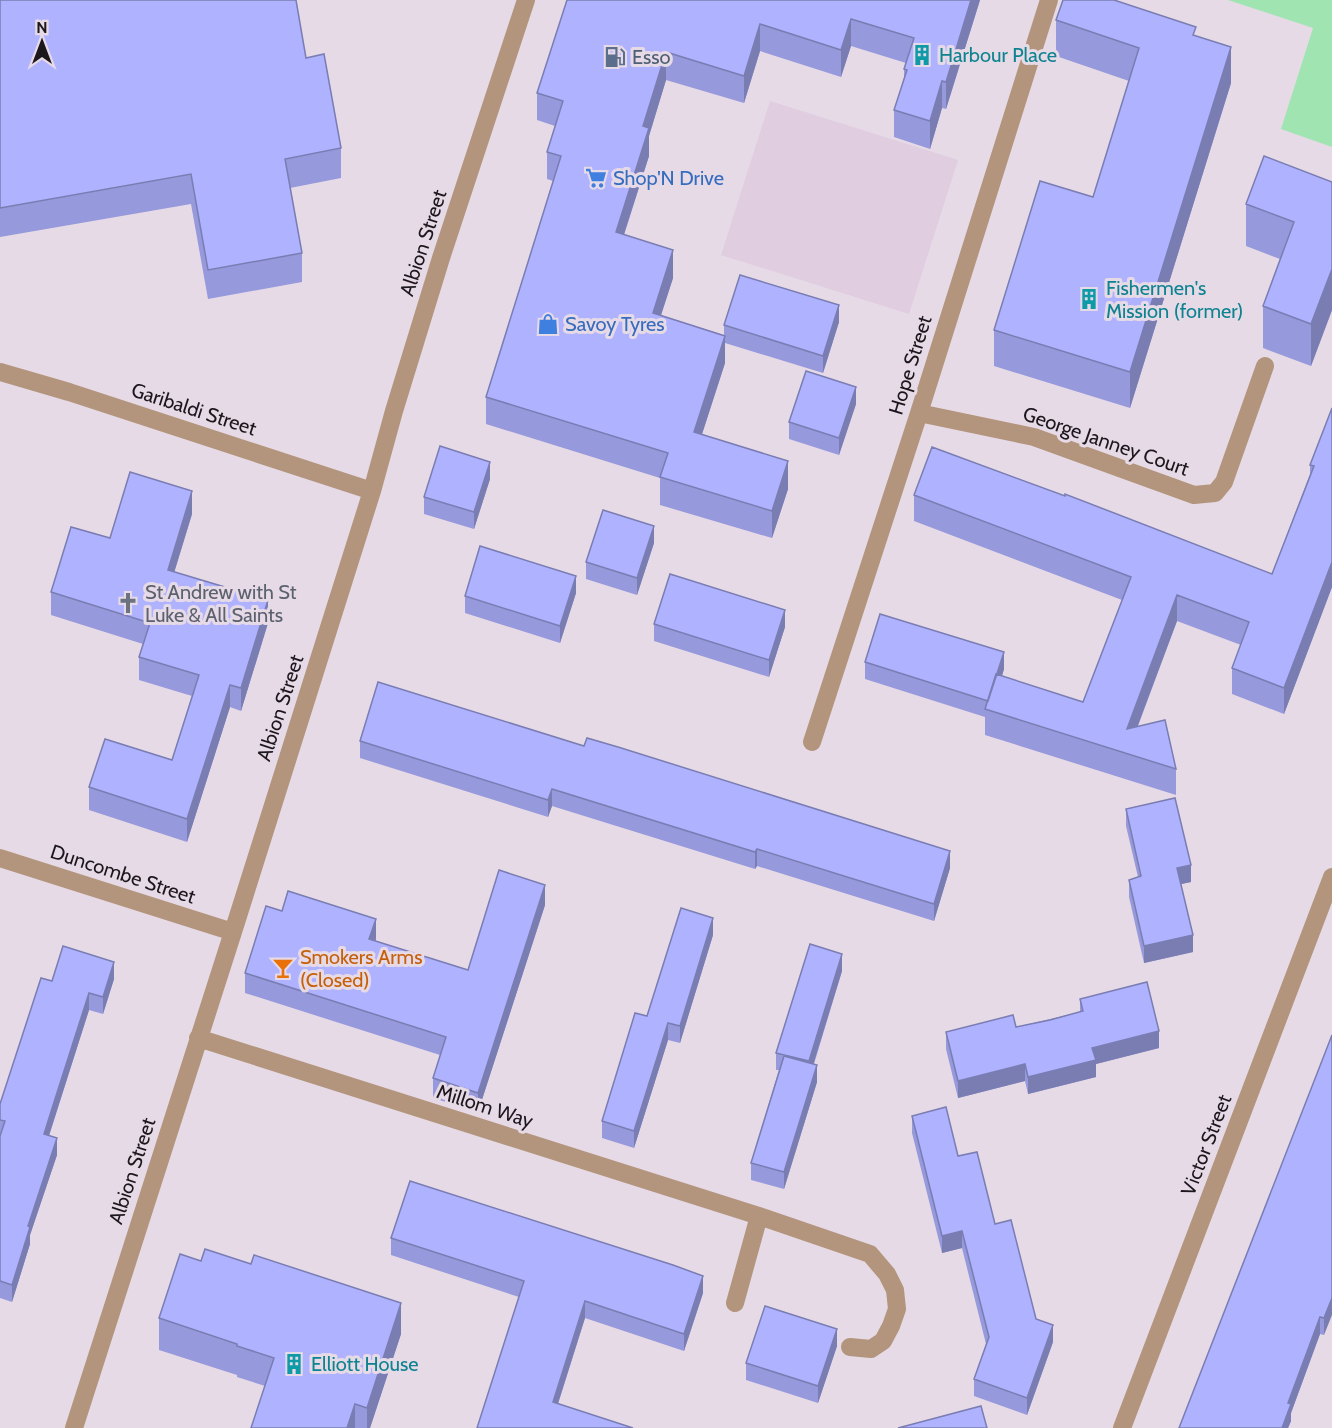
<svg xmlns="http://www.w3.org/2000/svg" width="1332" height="1428" font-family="Cabin,sans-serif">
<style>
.built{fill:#e0cde0}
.green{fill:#a0e4b2}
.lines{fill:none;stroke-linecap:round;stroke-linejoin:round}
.minor{stroke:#b2957c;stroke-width:18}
.wall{fill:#9699db}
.shaded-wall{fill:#7a7db2}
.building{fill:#aeb2ff;stroke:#7a7db2;stroke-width:1.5}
.labels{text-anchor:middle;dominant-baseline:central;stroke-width:6;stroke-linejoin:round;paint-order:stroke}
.culture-label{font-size:20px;fill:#0d838f;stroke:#e7dae7;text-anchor:start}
.service-label{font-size:20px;fill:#4e5e75;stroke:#e7dae7;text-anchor:start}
.shop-label{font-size:20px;fill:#366cbe;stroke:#e7dae7;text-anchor:start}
.street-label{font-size:20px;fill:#1c171c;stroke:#e7dae7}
.worship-label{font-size:20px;fill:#5b616d;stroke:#e7dae7;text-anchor:start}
.food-label{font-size:20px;fill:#c56008;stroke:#e7dae7;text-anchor:start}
</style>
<rect width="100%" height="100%" fill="#e7dae7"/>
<path class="built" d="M770 101 958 160 909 314 721 255Z"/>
<path class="green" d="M1228 0H1332V147L1281 129 1313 28Z"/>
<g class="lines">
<path class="minor" d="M0 372 69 392 372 491
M919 413 1034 437 1194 495 1215 493 1224 482 1265 366
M812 742 919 413 1049 0
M0 858 233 932
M198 1038 759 1216 870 1254 887 1274 895 1290 897 1309 891 1326 883 1341 871 1349 850 1347
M735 1303 759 1216
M74 1428 233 932 372 491 394 411 441 258 526 0
M1122 1428 1332 877"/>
</g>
<path class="wall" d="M0 0 306 58 341 148V178L290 188 302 253V282L208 299 191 204 0 237Z
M567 0H980L946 109 942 108 930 149 894 137V110L904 78V69L906 63 851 46 841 77 760 51 744 103 666 80 649 136V156L624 235 673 278 661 315 724 335V325L839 322 823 373 725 343V363L702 434 788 489 772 538 660 505V478L486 424V397L553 181 547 179V152L555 126 537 120V93Z
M1056 20 1196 36 1231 83 1130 408 994 366V330L1093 197 1129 81 1056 56Z
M1332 182V310L1311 366 1263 348V306L1280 259 1246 246V204Z
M856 404 839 455 789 439V422Z
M1332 408V587L1284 714 1232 694V668L1241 645 1177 621 1138 726 1176 769V795L985 735V717L865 679V662L1004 669 1002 676 1083 702 1122 600 914 521V495L1272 574 1310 474V465Z
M490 479 474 529 424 514V497Z
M192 514 174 572 268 623 241 711 230 707 187 842 89 810V787L172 760 192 696 139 680V657L143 644 51 615V592L110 538Z
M654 543 637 595 586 579V562Z
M576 593 560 643 465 613V596Z
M654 624 785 627 769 677 654 641Z
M360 741 950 868 934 921 757 866 755 869 552 806 548 817 360 758Z
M1126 809 1191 882 1181 884 1193 952 1144 963 1129 897V880L1138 877 1126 826Z
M545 905 478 1112 433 1098V1078L440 1055 245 993V973L376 939 375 941 468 970Z
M713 935 680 1043 668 1040 634 1148 602 1138V1121L647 1016Z
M842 971 814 1064 817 1082 784 1189 751 1180V1163L779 1070H776V1053Z
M114 979 103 1014 89 1010 49 1136 57 1155 30 1235V1244L12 1302 0 1298V1104L52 981Z
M1080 999 1159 1048 1096 1064V1077L1028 1094 1025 1081 958 1098 946 1049V1032L1016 1027 1080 1012Z
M1332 1035 1324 1335 1320 1334 1291 1413V1421L1288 1428H1179Z
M912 1116 958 1156 995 1224 1036 1319 1053 1342 1027 1415 974 1396V1379L986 1344 962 1248 942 1253 912 1133Z
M391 1238 703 1293 684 1351 585 1318 558 1404 477 1428 519 1297 391 1255Z
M159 1318 401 1334 370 1428H251L265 1386 237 1377V1375L159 1350Z
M837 1346 818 1403 746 1380V1363Z"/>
<path class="shaded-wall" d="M971 0H980L946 109V82Z
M851 19V46L841 77V50Z
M760 24V51L744 103V76Z
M1231 47V83L1130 408V372Z
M666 52V80L649 136V156L616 259V232L643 126Z
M942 81V108L930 149V121Z
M673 250V278L653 340V313Z
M1332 269V310L1311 366V324Z
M839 305V322L823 373V356Z
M725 336V363L694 459V432Z
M856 387V404L839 455V438Z
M788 461V489L772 538V511Z
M490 462V479L474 529V512Z
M192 491V514L168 593V570Z
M654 526V543L637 595V578Z
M1332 562V587L1284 714V688Z
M576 576V593L560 643V626Z
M1177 595V621L1127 754V729Z
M268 600V623L241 711V688Z
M785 610V627L769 677V660Z
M1004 652V669L991 711 989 701Z
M230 685V707L187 842V819Z
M552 789V806L548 817V800Z
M757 849V866L755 869V852Z
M950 851V868L934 921V904Z
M1191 865V882L1177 885V868Z
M545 885V905L478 1112V1093Z
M713 918V935L680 1043V1026Z
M376 919V939L369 959V939Z
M1193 935V952L1144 963V946Z
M842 954V971L809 1078V1061Z
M114 962V979L103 1014V997Z
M89 993V1010L44 1151V1134Z
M668 1023V1040L634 1148V1131Z
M1159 1031V1048L1096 1064V1077L1028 1094V1077L1092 1048Z
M1025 1064V1081L958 1098V1081Z
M817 1065V1082L784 1189V1172Z
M57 1138V1155L30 1235V1244L12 1302V1285L28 1226Z
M962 1231V1248L942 1253V1236Z
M703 1276V1293L684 1351V1334Z
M1332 1298V1315L1324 1335V1318Z
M585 1301V1318L553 1419V1402Z
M401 1303V1334L370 1428H367V1408Z
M1320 1317V1334L1291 1413V1421L1288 1428H1282L1288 1403Z
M1053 1325V1342L1027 1415V1398Z
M837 1329V1346L818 1403V1386Z
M355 1404V1428H347Z"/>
<path class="building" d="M0 0H296L306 58 324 54 341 148 285 159 302 253 208 270 191 174 0 208Z
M567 0H971L946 82 942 81 930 121 894 110 907 70 904 69 914 38 851 19 841 50 760 24 744 76 666 52 643 126 649 128 616 232 673 250 653 313 725 336 694 432 788 461 772 511 660 477 668 453 486 397 561 156 547 152 563 101 537 93Z
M1063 0H1114L1196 27 1193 35 1231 47 1130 372 994 330 1040 181 1093 197 1139 48 1056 20Z
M1264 156 1332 182V269L1311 324 1263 306 1294 222 1246 204Z
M740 275 839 305 823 356 724 325Z
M806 371 856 387 839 438 789 422Z
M1332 408V562L1284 688 1232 668 1249 622 1177 595 1127 729 1165 720 1176 769 985 709 996 674 1083 702 1131 577 914 495 932 447 1065 496V494L1272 574 1314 466 1310 465Z
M440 446 490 462 474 512 424 497Z
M130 472 192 491 168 570 268 600 241 688 230 685 187 819 89 787 105 739 172 760 199 675 139 657 150 623 51 592 71 527 110 538Z
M603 510 654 526 637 578 586 562Z
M480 546 576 576 560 626 465 596Z
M670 574 785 610 769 660 654 624Z
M880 614 1004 652 988 701 865 662Z
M378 682 584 746 587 738 618 747 950 851 934 904 757 849 755 852 552 789 548 800 360 741Z
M1175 798 1191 865 1177 868 1193 935 1144 946 1129 880 1141 876 1126 809Z
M499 870 545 885 478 1093 433 1078 446 1037 245 973 266 906 282 911 288 891 376 919 369 939 468 970Z
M681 908 713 918 680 1026 668 1023 634 1131 602 1121 635 1013 647 1016Z
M810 944 842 954 809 1061 776 1053Z
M63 946 114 962 103 997 89 993 55 1099 44 1134 57 1138 28 1226 30 1227 12 1285 0 1281V1136L5 1121 0 1120V1104L41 978 52 981Z
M1147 982 1159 1031 1092 1048 1096 1060 1028 1077 1025 1064 958 1081 946 1032 1013 1015 1016 1027 1050 1020 1083 1011 1080 999Z
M1332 1035V1298L1324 1318 1320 1317 1288 1403 1291 1404 1282 1428H1179Z
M784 1056 817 1065 784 1172 751 1163Z
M946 1107 958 1156 977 1152 995 1224 1011 1220 1036 1319 1053 1325 1027 1398 974 1379 989 1337 962 1231 942 1236 912 1116Z
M410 1181 673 1265 703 1276 684 1334 585 1301 553 1402 633 1428H477L524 1281 391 1238Z
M205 1249 251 1264 254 1255 401 1303 367 1408 355 1404 347 1428H251L274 1358 237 1346V1344L159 1318 180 1254 201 1261Z
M765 1306 837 1329 818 1386 746 1363Z
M981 1406 987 1428H898Z"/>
<defs>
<symbol id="building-bare" viewBox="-9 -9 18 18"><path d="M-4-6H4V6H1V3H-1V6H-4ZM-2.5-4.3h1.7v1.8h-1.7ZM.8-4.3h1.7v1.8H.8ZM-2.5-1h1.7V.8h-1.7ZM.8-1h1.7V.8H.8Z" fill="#0f9aa8" stroke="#e7dae7" stroke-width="2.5" paint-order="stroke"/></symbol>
<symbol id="fuel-bare" viewBox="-9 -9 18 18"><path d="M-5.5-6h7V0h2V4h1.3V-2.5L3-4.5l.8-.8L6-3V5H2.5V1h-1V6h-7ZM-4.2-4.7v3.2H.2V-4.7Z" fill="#5c6f8a" stroke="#e7dae7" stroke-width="2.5" paint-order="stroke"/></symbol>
<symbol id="supermarket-bare" viewBox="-9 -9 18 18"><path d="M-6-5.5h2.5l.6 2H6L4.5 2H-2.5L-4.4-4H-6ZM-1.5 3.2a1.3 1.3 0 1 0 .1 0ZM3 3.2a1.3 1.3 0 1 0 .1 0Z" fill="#3f7fe0" stroke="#e7dae7" stroke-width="2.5" paint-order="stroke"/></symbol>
<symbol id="shop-bare" viewBox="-9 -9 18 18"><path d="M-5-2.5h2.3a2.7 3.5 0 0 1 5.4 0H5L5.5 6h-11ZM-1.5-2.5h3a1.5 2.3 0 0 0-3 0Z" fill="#3f7fe0" stroke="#e7dae7" stroke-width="2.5" paint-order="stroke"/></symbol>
<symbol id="church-bare" viewBox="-9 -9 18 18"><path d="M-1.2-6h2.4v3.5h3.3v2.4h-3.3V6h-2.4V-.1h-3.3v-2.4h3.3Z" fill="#6b7280" stroke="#e7dae7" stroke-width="2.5" paint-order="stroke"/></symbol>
<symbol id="bar-bare" viewBox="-9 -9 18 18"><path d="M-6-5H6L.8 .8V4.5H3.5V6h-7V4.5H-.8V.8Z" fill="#e8710a" stroke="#e7dae7" stroke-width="2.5" paint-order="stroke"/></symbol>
</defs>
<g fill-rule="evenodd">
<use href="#building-bare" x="907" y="40" width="30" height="30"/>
<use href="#fuel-bare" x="600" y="42" width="30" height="30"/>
<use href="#supermarket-bare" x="581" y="163" width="30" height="30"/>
<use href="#building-bare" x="1074" y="284" width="30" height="30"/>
<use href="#shop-bare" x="533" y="309" width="30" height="30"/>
<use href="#church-bare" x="113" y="588" width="30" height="30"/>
<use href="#bar-bare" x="268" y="953" width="30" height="30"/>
<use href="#building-bare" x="279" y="1349" width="30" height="30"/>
</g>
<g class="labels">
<g class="culture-label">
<text x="939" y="55">Harbour Place</text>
<text x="1106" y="288">Fishermen's<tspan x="1106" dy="23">Mission (former)</tspan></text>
<text x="311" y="1364">Elliott House</text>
</g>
<g class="service-label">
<text x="632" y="57">Esso</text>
</g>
<g class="shop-label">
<text x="613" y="178">Shop'N Drive</text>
<text x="565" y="324">Savoy Tyres</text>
</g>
<g class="street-label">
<text transform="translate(423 243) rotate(-72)">Albion Street</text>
<text transform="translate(910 365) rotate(-73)">Hope Street</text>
<text transform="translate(194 409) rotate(18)">Garibaldi Street</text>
<text transform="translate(1106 441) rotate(19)">George Janney Court</text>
<text transform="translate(280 708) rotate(-72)">Albion Street</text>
<text transform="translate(123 874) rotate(18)">Duncombe Street</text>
<text transform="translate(485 1106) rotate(18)">Millom Way</text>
<text transform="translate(1206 1145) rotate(-69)">Victor Street</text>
<text transform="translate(132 1171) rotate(-72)">Albion Street</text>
</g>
<g class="worship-label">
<text x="145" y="592">St Andrew with St<tspan x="145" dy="23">Luke &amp; All Saints</tspan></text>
</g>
<g class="food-label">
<text x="300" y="957">Smokers Arms<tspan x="300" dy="23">(Closed)</tspan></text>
</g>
</g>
<g transform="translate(42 42)" stroke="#e7dae7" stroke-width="4.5" paint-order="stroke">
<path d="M0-4.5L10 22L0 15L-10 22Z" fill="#1c171c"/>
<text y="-9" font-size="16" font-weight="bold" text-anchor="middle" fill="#1c171c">N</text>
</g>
</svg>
